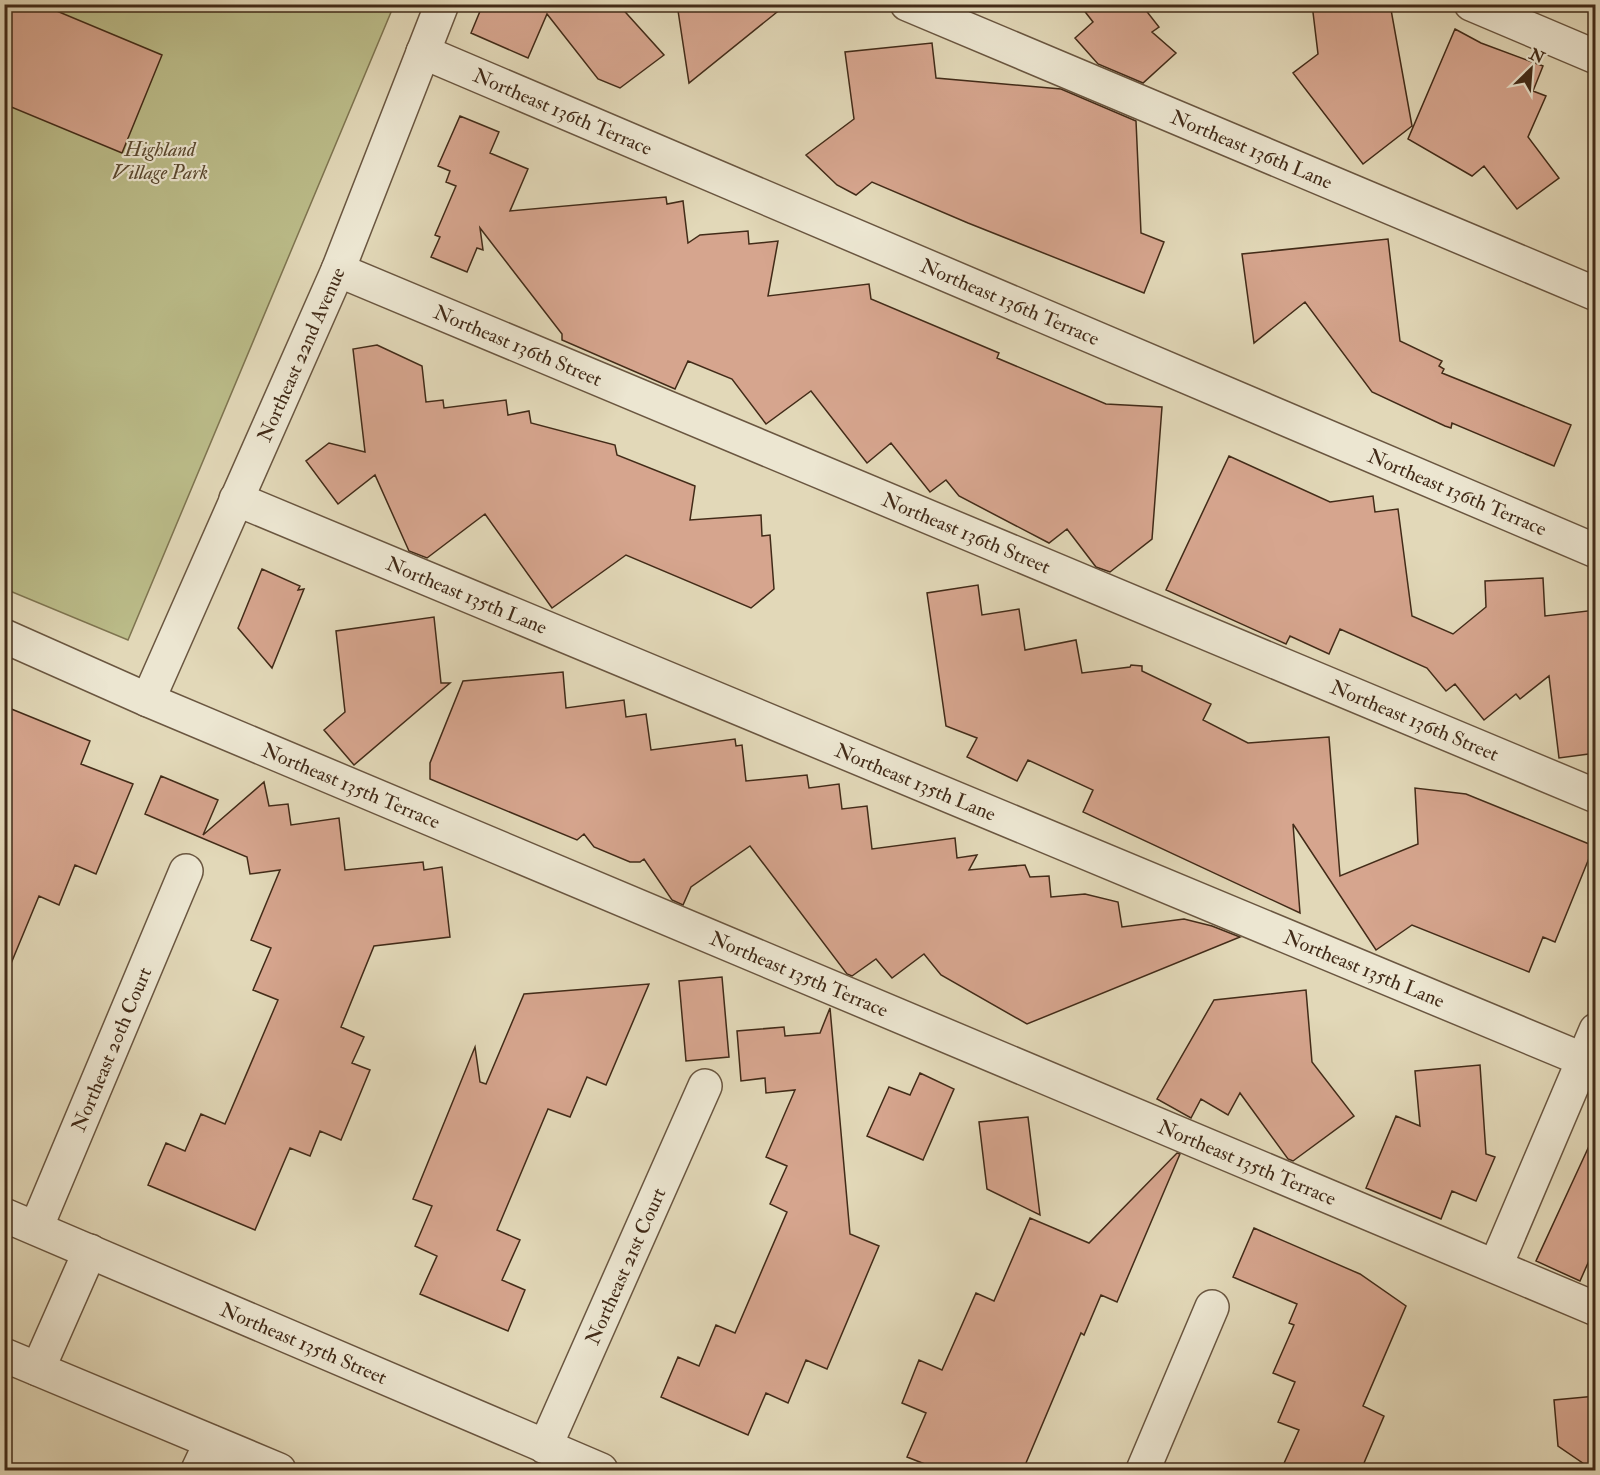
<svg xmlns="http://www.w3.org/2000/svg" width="1600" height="1475" font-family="'IM FELL Double Pica',serif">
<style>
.green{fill:#bbbc89;stroke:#7e7450;stroke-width:1.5}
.building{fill:#d6a58e;stroke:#422b18;stroke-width:1.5}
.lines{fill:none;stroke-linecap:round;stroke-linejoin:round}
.minor-casing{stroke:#6a5640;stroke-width:36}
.minor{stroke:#ece6d1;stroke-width:33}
.labels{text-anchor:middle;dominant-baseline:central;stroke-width:4.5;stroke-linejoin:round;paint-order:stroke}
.street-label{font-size:20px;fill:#422b18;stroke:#ece6d1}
.park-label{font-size:20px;font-style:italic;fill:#5a482f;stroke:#ece6d1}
</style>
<rect width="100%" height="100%" fill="#e2d8b8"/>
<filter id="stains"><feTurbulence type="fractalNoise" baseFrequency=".00333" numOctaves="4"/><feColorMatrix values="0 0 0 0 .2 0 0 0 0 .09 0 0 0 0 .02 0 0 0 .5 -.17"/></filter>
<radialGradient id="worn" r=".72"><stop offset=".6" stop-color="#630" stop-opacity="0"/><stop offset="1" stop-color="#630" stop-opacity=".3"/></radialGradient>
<path class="green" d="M5 5H394L128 640 5 589Z"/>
<path class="building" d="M4 4H40L162 55 122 153 4 104Z
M483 4H618L664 55 620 88 598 79 547 14 528 58 471 33Z
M677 4H787L689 83Z
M1079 4H1141L1159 27 1152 32 1176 53 1143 83 1098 64 1075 38 1093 22Z
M1312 4H1390L1412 126 1363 164 1293 73 1318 54Z
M1455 29 1481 43 1543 66 1533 91 1546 96 1528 137 1559 178 1517 209 1484 166 1472 176 1408 139Z
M932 43 936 78 1061 89 1136 121 1141 233 1164 242 1144 293 968 223 872 182 856 195 837 185 806 155 854 119 845 52Z
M460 116 499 132 490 153 528 169 510 211 666 197 667 204 683 201 688 243 700 235 748 231 749 244 778 241 768 296 869 284 871 299 999 353 997 358 1106 404 1162 407 1152 539 1110 572 1096 567 1067 529 1049 543 959 496 946 480 930 492 891 443 867 463 811 391 766 424 732 379 688 361 675 389 562 340V334L480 228 483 250 477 248 467 272 431 257 440 237 435 235 456 186 446 182 450 171 438 166Z
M1388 239 1400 341 1442 361 1439 366 1444 369 1442 373 1571 425 1554 466 1452 423 1451 428 1445 426 1372 392 1305 302 1254 343 1242 254Z
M377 345 422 366 426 402 443 400 444 408 506 400 508 415 529 411 531 423 615 445 617 455 695 486 690 520 761 515 762 536 770 535 774 589 751 608 626 555 552 608 485 514 427 558 409 551 375 475 338 504 306 461 329 443 365 452 353 349Z
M1229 456 1330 502 1373 496 1375 512 1398 509 1412 616 1453 634 1486 607 1485 581 1543 578 1545 616 1596 610V753L1559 758 1549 676 1520 699 1516 694 1484 720 1455 684 1446 691 1427 668 1340 629 1329 654 1290 636 1286 644 1166 590Z
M262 569 300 586 298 590 304 589 272 668 238 628Z
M978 585 982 615 1019 609 1025 650 1076 640 1082 673 1130 667 1131 665 1142 666V671L1211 704 1203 720 1248 743 1329 737 1340 876 1418 844 1415 788 1466 794 1594 846 1555 942 1543 937 1529 972 1412 925 1376 950 1293 824 1300 913 1083 812 1093 790 1028 760 1017 781 967 757 977 738 946 726 927 593Z
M434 617 441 683H450L354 765 324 730 345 712 336 631Z
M563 672 566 708 624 700 626 717 646 714 651 750 735 739 736 746 742 745 746 781 807 775 809 788 839 784 842 809 867 806 872 849 955 838 957 858 977 855 969 870 1025 865 1030 877 1049 876 1051 897 1085 894 1118 902 1122 927 1184 919 1212 926 1240 937 1027 1024 941 975 924 954 892 978 876 959 852 976 847 974 750 846 691 887 683 905 672 900 644 859 640 862H630L594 847 584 834 577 840 430 779V763L463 681Z
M4 706 90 741 81 764 133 784 96 874 75 865 59 905 39 896 5 978Z
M161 776 218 800 203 835 264 782 269 806 288 804 291 825 339 818 345 870 423 862 424 870 442 867 450 937 374 946 341 1027 364 1037 352 1063 370 1070 341 1140 320 1131 310 1156 290 1148 255 1230 148 1185 166 1143 185 1151 201 1114 225 1124 278 1000 253 990 271 948 251 940 280 870 250 874 247 857 145 814Z
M722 977 729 1057 686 1061 679 981Z
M649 984 606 1085 587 1077 570 1117 548 1109 497 1230 520 1240 502 1280 525 1290 508 1331 420 1294 437 1256 415 1246 432 1206 413 1199 475 1047 480 1082 486 1084 524 994Z
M1306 990 1312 1062 1354 1116 1293 1161 1288 1159 1240 1093 1228 1115 1201 1099 1191 1118 1157 1099 1214 1000Z
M830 1008 850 1234 879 1246 827 1369 806 1360 788 1403 766 1393 748 1435 661 1397 678 1357 699 1366 716 1325 735 1333 787 1212 770 1204 787 1166 766 1157 795 1090 766 1093 765 1078 741 1081 737 1031 784 1027 785 1036 820 1033Z
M1480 1065 1486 1154 1495 1157 1476 1201 1452 1191 1441 1219 1366 1188 1396 1116 1420 1126 1415 1071Z
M920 1073 954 1089 923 1160 867 1136 889 1087 910 1095Z
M1028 1117 1040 1215 987 1189 979 1122Z
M1596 1131V1245L1580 1281 1536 1261Z
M1177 1153 1180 1154 1117 1302 1101 1295 1084 1335 1081 1333 1023 1470H940L907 1457 926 1413 902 1403 919 1360 942 1370 976 1293 994 1301 1030 1218 1089 1243Z
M1254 1228 1360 1274 1406 1306 1363 1406 1384 1416 1361 1470H1281L1299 1430 1278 1422 1295 1382 1273 1373 1294 1325 1289 1323 1297 1304 1233 1277Z
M1596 1396V1470H1593L1558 1446 1554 1400Z"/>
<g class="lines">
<defs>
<g id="minor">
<path id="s1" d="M907 4 1596 294"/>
<path d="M1471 4 1596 57"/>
<path id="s2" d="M423 52 1596 551"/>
<path id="s3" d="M338 270 1596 796"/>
<path id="s4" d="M236 499 1596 1065"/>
<path id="s5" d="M4 636 148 700 1596 1309"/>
<path id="s6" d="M148 700 338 270 442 4"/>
<path id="s7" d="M4 1215 601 1470"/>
<path id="s8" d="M36 1228 186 871"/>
<path d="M1496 1265 1596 1030"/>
<path d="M4 1355 279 1470"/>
<path d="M38 1369 90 1251"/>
<path id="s9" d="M545 1447 705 1086"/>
<path d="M198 1470 211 1442"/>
<path d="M1143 1470 1212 1307"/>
</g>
</defs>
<use href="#minor" class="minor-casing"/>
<use href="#minor" class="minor"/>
</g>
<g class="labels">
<g class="street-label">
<text stroke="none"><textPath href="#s2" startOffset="152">Northeast 136th Terrace</textPath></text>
<text stroke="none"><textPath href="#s1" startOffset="374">Northeast 136th Lane</textPath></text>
<text stroke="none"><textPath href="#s2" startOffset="638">Northeast 136th Terrace</textPath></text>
<text stroke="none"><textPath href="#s3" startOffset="195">Northeast 136th Street</textPath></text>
<text stroke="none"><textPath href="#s6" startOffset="378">Northeast 22nd Avenue</textPath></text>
<text stroke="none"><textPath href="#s2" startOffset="1124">Northeast 136th Terrace</textPath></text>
<text stroke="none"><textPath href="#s3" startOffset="681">Northeast 136th Street</textPath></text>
<text stroke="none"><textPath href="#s4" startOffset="250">Northeast 135th Lane</textPath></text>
<text stroke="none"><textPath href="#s3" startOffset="1167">Northeast 136th Street</textPath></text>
<text stroke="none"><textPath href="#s4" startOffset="736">Northeast 135th Lane</textPath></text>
<text stroke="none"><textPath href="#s5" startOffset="378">Northeast 135th Terrace</textPath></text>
<text stroke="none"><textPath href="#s4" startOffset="1222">Northeast 135th Lane</textPath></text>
<text stroke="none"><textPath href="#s5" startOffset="864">Northeast 135th Terrace</textPath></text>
<text stroke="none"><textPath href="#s8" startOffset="194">Northeast 20th Court</textPath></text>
<text stroke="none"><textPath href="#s5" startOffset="1350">Northeast 135th Terrace</textPath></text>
<text stroke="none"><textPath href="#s9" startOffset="198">Northeast 21st Court</textPath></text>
<text stroke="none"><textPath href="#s7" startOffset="326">Northeast 135th Street</textPath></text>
</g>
<g class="park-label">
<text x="160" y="149">Highland<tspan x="160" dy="23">Village Park</tspan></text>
</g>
</g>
<rect width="1600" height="1475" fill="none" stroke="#e2d8b8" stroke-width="24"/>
<rect x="6" y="6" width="1588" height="1463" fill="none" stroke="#422b18" stroke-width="3"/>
<rect x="12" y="12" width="1576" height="1451" fill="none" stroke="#422b18" stroke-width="1.5"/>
<g transform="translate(1531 69) rotate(25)" stroke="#ece6d1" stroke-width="4.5" paint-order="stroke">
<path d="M0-4.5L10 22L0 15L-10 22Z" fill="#422b18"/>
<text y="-9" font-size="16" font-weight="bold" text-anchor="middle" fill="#422b18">N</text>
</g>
<rect width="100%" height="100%" filter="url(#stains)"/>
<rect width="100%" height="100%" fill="url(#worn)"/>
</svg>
